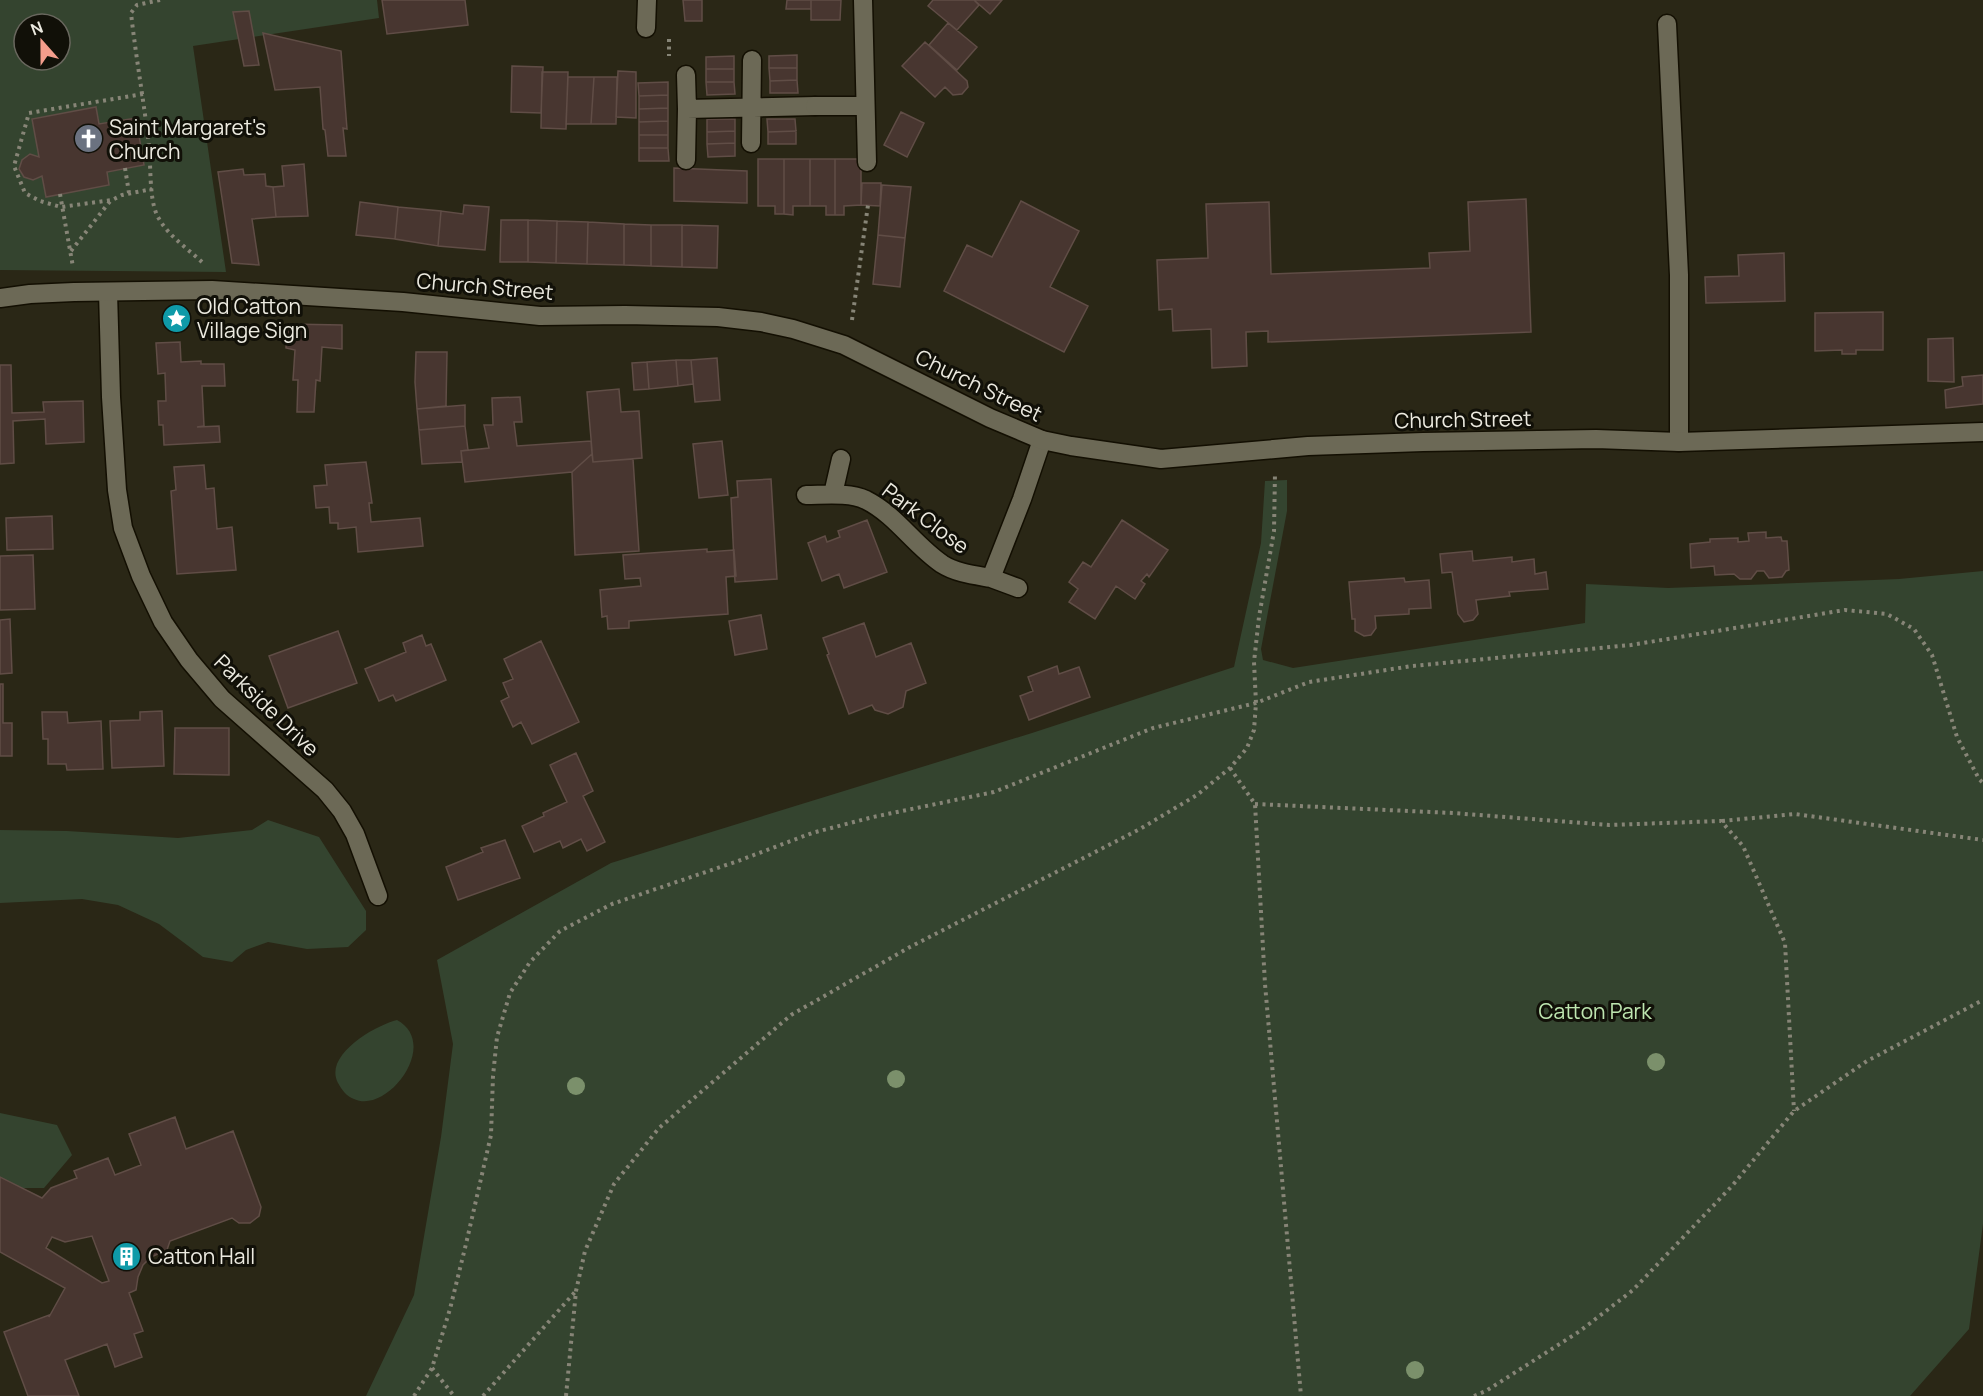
<svg xmlns="http://www.w3.org/2000/svg" width="1983" height="1396" font-family="Manrope,sans-serif">
<style>
.green{fill:#34442f;fill-rule:evenodd}
.building{fill:#483630;stroke:#604d46;stroke-width:1.5;fill-rule:evenodd}
.lines{fill:none;stroke-linecap:round;stroke-linejoin:round}
.service-casing{stroke:#130f02;stroke-width:21}
.minor-casing{stroke:#130f02;stroke-width:21}
.tertiary-casing{stroke:#130f02;stroke-width:21}
.path{stroke:#878577;stroke-width:4;stroke-dasharray:3 4.5;stroke-linecap:butt}
.service{stroke:#6c6956;stroke-width:18}
.minor{stroke:#6c6956;stroke-width:18}
.tertiary{stroke:#6c6956;stroke-width:18}
.tree{fill:#7b906b}
.labels{text-anchor:middle;dominant-baseline:central;stroke-width:6;stroke-linejoin:round;paint-order:stroke}
.poi-label{font-size:21px;fill:#eceae0;stroke:#111008;text-anchor:start}
.street-label{font-size:21px;fill:#eceae0;stroke:#111008}
.park-label{font-size:21px;fill:#bee6b0;stroke:#111008}
</style>
<rect width="100%" height="100%" fill="#2a2716"/>
<path class="green" d="M0 0H377L379 18 193 46 226 272 0 270ZM24 24H60V60H24ZM96 107 99 124 136 118 144 165 107 172 109 185 46 196 42 176 33 180 24 177 19 169 22 160 30 155 39 157 33 119Z
M1287 480V511L1261 649 1263 660 1293 668 1585 623 1586 584 1668 588 1899 579 1983 571V1224L1969 1329 1910 1396H366L414 1295 441 1137 453 1044 437 960 611 863 1032 733 1234 667 1261 543 1265 481Z
M268 820 319 837 366 911V930L348 947 307 949 268 942 246 950 232 962 203 957 159 924 118 905 82 899 0 903V830L67 831 178 838 252 830Z
M397 1020C441 1044 387 1115 354 1099 346 1096 342 1090 338 1083 323 1055 376 1025 397 1020Z
M0 1113 57 1125 72 1155 44 1188H0Z"/>
<path class="building" d="M382 0H465L468 25 387 34Z
M683 0H702V21H685Z
M787 0H811V9H786Z
M811 0H841L840 20H811Z
M933 0H974L979 5 957 30 928 6Z
M974 0H1002L990 14Z
M249 11 259 65 244 66 233 12Z
M948 23 977 47 957 70 929 45Z
M263 33 341 51 347 129 343 128 346 156H328L325 130 323 129 320 87 275 90Z
M925 42 967 81 968 87 962 94 953 95 945 87 935 97 902 66Z
M797 55V68H769V56Z
M734 56V69H706V57Z
M512 66 543 67 541 113 511 112Z
M769 68H797V80L770 81Z
M706 69H734V82H706Z
M618 71 636 72V118L616 117Z
M542 72H568L566 129 541 128Z
M568 77H594L591 124H566Z
M594 77H617L616 124H591Z
M797 80 798 93H770V81Z
M668 82V95L639 96 638 83Z
M706 82H734L735 94 707 95Z
M668 95V108L639 109V96Z
M96 107 99 124 136 118 144 165 107 172 109 185 46 197 42 176 33 180 24 177 19 169 22 160 30 154 39 157 32 119Z
M668 108V121L639 122V109Z
M901 112 924 123 907 157 884 145Z
M707 119H735V131L707 132Z
M767 119H795L796 131 768 132Z
M668 121V135H639V122Z
M735 131V143L707 144V132Z
M796 131V144H768V132Z
M639 135H668V148H639Z
M735 143V156L708 157 707 144Z
M639 148H668L669 161H639Z
M758 159H784V214H775V206H758Z
M784 159H810V206H793V215L784 214Z
M810 159H835V215H826V206H810Z
M835 159H861V205L844 206V215H835Z
M304 164 308 216 276 217 273 187 284 186 282 166Z
M674 168 747 171V203L674 201Z
M243 169 244 175 265 174 266 186 273 187 276 217 252 219 259 265 232 263 218 172Z
M862 183H881L880 206 861 205Z
M882 185 911 187 905 238 878 235Z
M1526 199 1531 332 1268 342V331L1246 332 1247 366 1212 368 1211 329 1173 331 1172 309 1159 310 1157 260 1208 258 1206 204 1269 202 1271 274 1430 268 1429 253 1470 251 1468 202Z
M1021 201 1079 231 1050 287 1088 306 1064 352 944 291 967 245 992 257Z
M360 202 398 207 395 239 356 235Z
M464 205 489 207 485 250 438 246 441 211 463 214Z
M398 207 441 211 438 246 395 239Z
M501 220H528V262H500Z
M528 220 557 221 556 263 528 262Z
M557 221 588 222 587 264 556 263Z
M588 222 624 224V265L587 264Z
M624 224 651 225V266L624 265Z
M651 225H682V267L651 266Z
M682 225 718 226 717 268 682 267Z
M878 235 905 238 900 287 873 284Z
M1784 253 1785 301 1706 303 1705 277 1739 276 1738 255Z
M1883 312V350H1856V354H1842V350L1815 351V313Z
M287 324 342 325V349L322 347 320 381 316 380 314 412H297L298 380H293L295 350 286 348Z
M1953 338 1954 382 1928 381V339Z
M180 342 181 362 201 361V364H224L225 386H202L204 426 197 427 219 426 220 442 164 445 163 425H159L158 401H166L165 373 158 374 156 343Z
M416 352H447L446 406 417 409 415 382Z
M717 358 720 400 695 402 691 360Z
M676 360H691L693 384 678 386Z
M676 360 678 386 649 389 647 362Z
M647 362 649 389 634 390 632 363Z
M0 365H11L12 413 44 412 43 402 83 401 84 442 46 444 45 419 13 421 14 463 0 464Z
M1983 375V404L1946 408 1945 390 1963 386 1962 377Z
M619 389 621 412 639 411 642 458 593 462 587 392Z
M520 397 522 422H514L517 446 591 441 592 454 572 472 465 482 461 451 489 448 484 425H493L492 398Z
M465 405V426L419 430 417 409Z
M465 426 468 450 461 451 462 462 422 464 419 430Z
M722 441 728 495 699 498 693 444Z
M592 454 593 462 633 459 639 551 575 555 572 472Z
M366 462 372 503H369L371 522 420 518 423 546 358 552 356 527 338 529V523H330L329 507 316 508 314 486 327 485 325 465Z
M204 465 206 489 214 488 217 529 232 527 236 570 177 574 171 491 176 490 174 467Z
M771 479 777 579 735 582 731 498 738 497 737 481Z
M52 516 53 549 7 550 6 518Z
M867 520 887 572 844 588 839 574 822 581 808 543 825 536 827 542 840 537 838 531Z
M1122 520 1168 550 1149 577 1147 574 1141 581 1145 584 1135 599 1116 586 1095 619 1069 602 1078 589 1069 582 1083 562 1091 567Z
M1766 532V538L1781 537 1782 541H1787L1789 570 1786 571 1782 577 1769 578 1764 571H1757L1751 579H1740L1734 574 1715 575 1714 566 1691 568 1690 544 1710 542V539L1738 538V542L1749 541 1748 533Z
M707 549V552L734 550 736 576 726 577 728 614 629 621V628L608 629 607 616 602 617 600 590 641 586 640 578 625 579 623 555Z
M1472 551 1473 561 1512 557V562L1534 559 1535 574 1546 572 1548 589 1509 592 1510 596 1476 600 1478 614 1473 620 1464 622 1458 614 1452 572 1442 573 1440 554Z
M33 555 35 609 0 610V556Z
M1404 578 1405 582 1429 580 1431 608 1409 609V614L1375 616 1376 628 1371 635 1364 636 1355 631V619H1352L1349 582Z
M761 615 767 649 735 655 729 621Z
M10 619 12 673 0 674V620Z
M864 623 876 657 911 643 926 683 906 691 903 707 888 714 875 710 872 705 849 714 827 655 829 654 823 638Z
M338 631 357 683 288 708 269 656Z
M422 635 426 646 431 644 446 680 396 701 393 695 379 701 365 669 406 652 403 643Z
M541 641 579 722 532 744 521 722 513 727 501 701 509 697 503 683 513 679 504 659Z
M1057 666 1059 674 1079 667 1090 697 1029 720 1020 696 1033 691 1028 677Z
M0 684H3V723H12V756H0Z
M162 711 164 766 112 768 110 721 140 720V712Z
M42 712H67L68 723 101 721 103 769 67 770 66 764H48V739H43Z
M175 728H229V775L174 774Z
M576 753 593 791 583 796 605 842 587 851 581 839 563 848 560 841 534 852 522 826 544 816 543 813 567 802 550 765Z
M505 840 520 878 458 900 446 867 483 852 481 848Z
M175 1117 186 1149 233 1131 261 1207 259 1216 250 1223H239L232 1218 170 1241 167 1250 151 1257 143 1265 138 1277 136 1290 129 1293 143 1331 134 1334 142 1357 115 1367 107 1344 65 1360 79 1396H28L4 1332 49 1315V1317L65 1288 0 1252V1177L42 1198 51 1188 77 1178 74 1171 108 1158 115 1175 141 1165 129 1134ZM92 1236 109 1281 102 1283 46 1248 52 1237 65 1242Z"/>
<g class="lines">
<defs>
<path id="service" d="M1667 24 1679 275V442
M686 75 687 109
M751 143 752 60
M686 160 687 109 815 106"/>
<path id="minor" d="M863 0 867 162
M646 28 647 0
M815 106H864
M108 292 111 397 117 490 123 528 141 576 163 622 189 660 222 699 325 790 342 811 355 834 378 896
M833 494 841 459
M806 495C824 495 849 492 866 500 896 515 914 545 942 564 956 573 974 575 991 578L1022 499 1042 440
M991 578 1018 588"/>
<path id="tertiary" d="M0 298 30 294 74 292 212 290 403 302 540 316 625 315 718 317 761 322 793 329 844 345 990 418 1042 440 1071 446 1161 459 1308 446 1423 442 1596 439 1679 442 1983 432"/>
</defs>
<use href="#service" class="service-casing"/>
<use href="#minor" class="minor-casing"/>
<use href="#tertiary" class="tertiary-casing"/>
<path class="path" d="M160 0 137 5 131 13C136 58 144 102 149 146 151 166 149 198 157 215 167 236 189 249 205 265
M669 39V56
M143 94 29 113 14 166 25 193 40 201 61 207 112 200 122 195 152 189
M125 168 129 193
M60 194 73 267
M71 251 111 200
M852 320 868 205
M1230 768 1255 804 1265 984 1301 1396
M1255 804 1453 813 1609 825 1721 821 1743 846 1785 943 1794 1111
M1722 821 1795 814 1983 840
M432 1368 454 1396
M414 1396 432 1368 450 1309 466 1244 491 1135 493 1076 497 1037 510 993 530 962 560 931 612 904 738 861 812 833 873 817 994 792 1153 728 1256 703 1309 682 1412 666 1631 645 1845 610 1887 614 1914 629 1932 655 1957 737 1979 779 1983 783
M483 1396 575 1292
M566 1396 576 1291 585 1251 614 1184 659 1128 791 1015 910 947 1140 829 1197 795 1230 768 1247 748 1254 730 1256 703 1254 662 1259 617 1274 531 1275 473
M1474 1396 1486 1391 1580 1331 1633 1290 1732 1186 1794 1111 1867 1061 1983 1000"/>
<use href="#service" class="service"/>
<use href="#minor" class="minor"/>
<use href="#tertiary" class="tertiary"/>
</g>
<g class="tree">
<circle cx="1656" cy="1062" r="9"/>
<circle cx="896" cy="1079" r="9"/>
<circle cx="576" cy="1086" r="9"/>
<circle cx="1415" cy="1370" r="9"/>
</g>
<defs>
<symbol id="church-disc" viewBox="-11 -11 22 22"><circle r="9.5" fill="#6b7280" stroke="#111008"/><path d="M-1.2-6h2.4v3.5h3.3v2.4h-3.3V6h-2.4V-.1h-3.3v-2.4h3.3Z" fill="#fff"/></symbol>
<symbol id="sight-disc" viewBox="-11 -11 22 22"><circle r="9.5" fill="#0f9aa8" stroke="#111008"/><path d="M0-6L1.8-2.2L6-1.7L2.9 1.2L3.7 5.4L0 3.3L-3.7 5.4L-2.9 1.2L-6-1.7L-1.8-2.2Z" fill="#fff"/></symbol>
<symbol id="building-disc" viewBox="-11 -11 22 22"><circle r="9.5" fill="#0f9aa8" stroke="#111008"/><path d="M-4-6H4V6H1V3H-1V6H-4ZM-2.5-4.3h1.7v1.8h-1.7ZM.8-4.3h1.7v1.8H.8ZM-2.5-1h1.7V.8h-1.7ZM.8-1h1.7V.8H.8Z" fill="#fff"/></symbol>
</defs>
<g fill-rule="evenodd">
<use href="#church-disc" x="72" y="122" width="33" height="33"/>
<use href="#sight-disc" x="160" y="302" width="33" height="33"/>
<use href="#building-disc" x="110" y="1240" width="33" height="33"/>
</g>
<g class="labels">
<g class="poi-label">
<text x="109" y="127">Saint Margaret's<tspan x="109" dy="24">Church</tspan></text>
<text x="197" y="306">Old Catton<tspan x="197" dy="24">Village Sign</tspan></text>
<text x="148" y="1256">Catton Hall</text>
</g>
<g class="street-label">
<text transform="translate(485 286) rotate(5)">Church Street</text>
<text transform="translate(979 385) rotate(26)">Church Street</text>
<text transform="translate(1463 419) rotate(-1)">Church Street</text>
<text transform="translate(926 518) rotate(37)">Park Close</text>
<text transform="translate(267 705) rotate(44)">Parkside Drive</text>
</g>
<g class="park-label">
<text x="1595" y="1011">Catton Park</text>
</g>
</g>
<g transform="translate(42 42) rotate(339)"><circle r="28" fill="#111008" stroke="#69675e" stroke-width="1.5"/>
<path d="M0-4.5L10 22L0 15L-10 22Z" fill="#f49d8c"/>
<text y="-9" font-size="16" font-weight="bold" text-anchor="middle" fill="#eceae0">N</text>
</g>
</svg>
